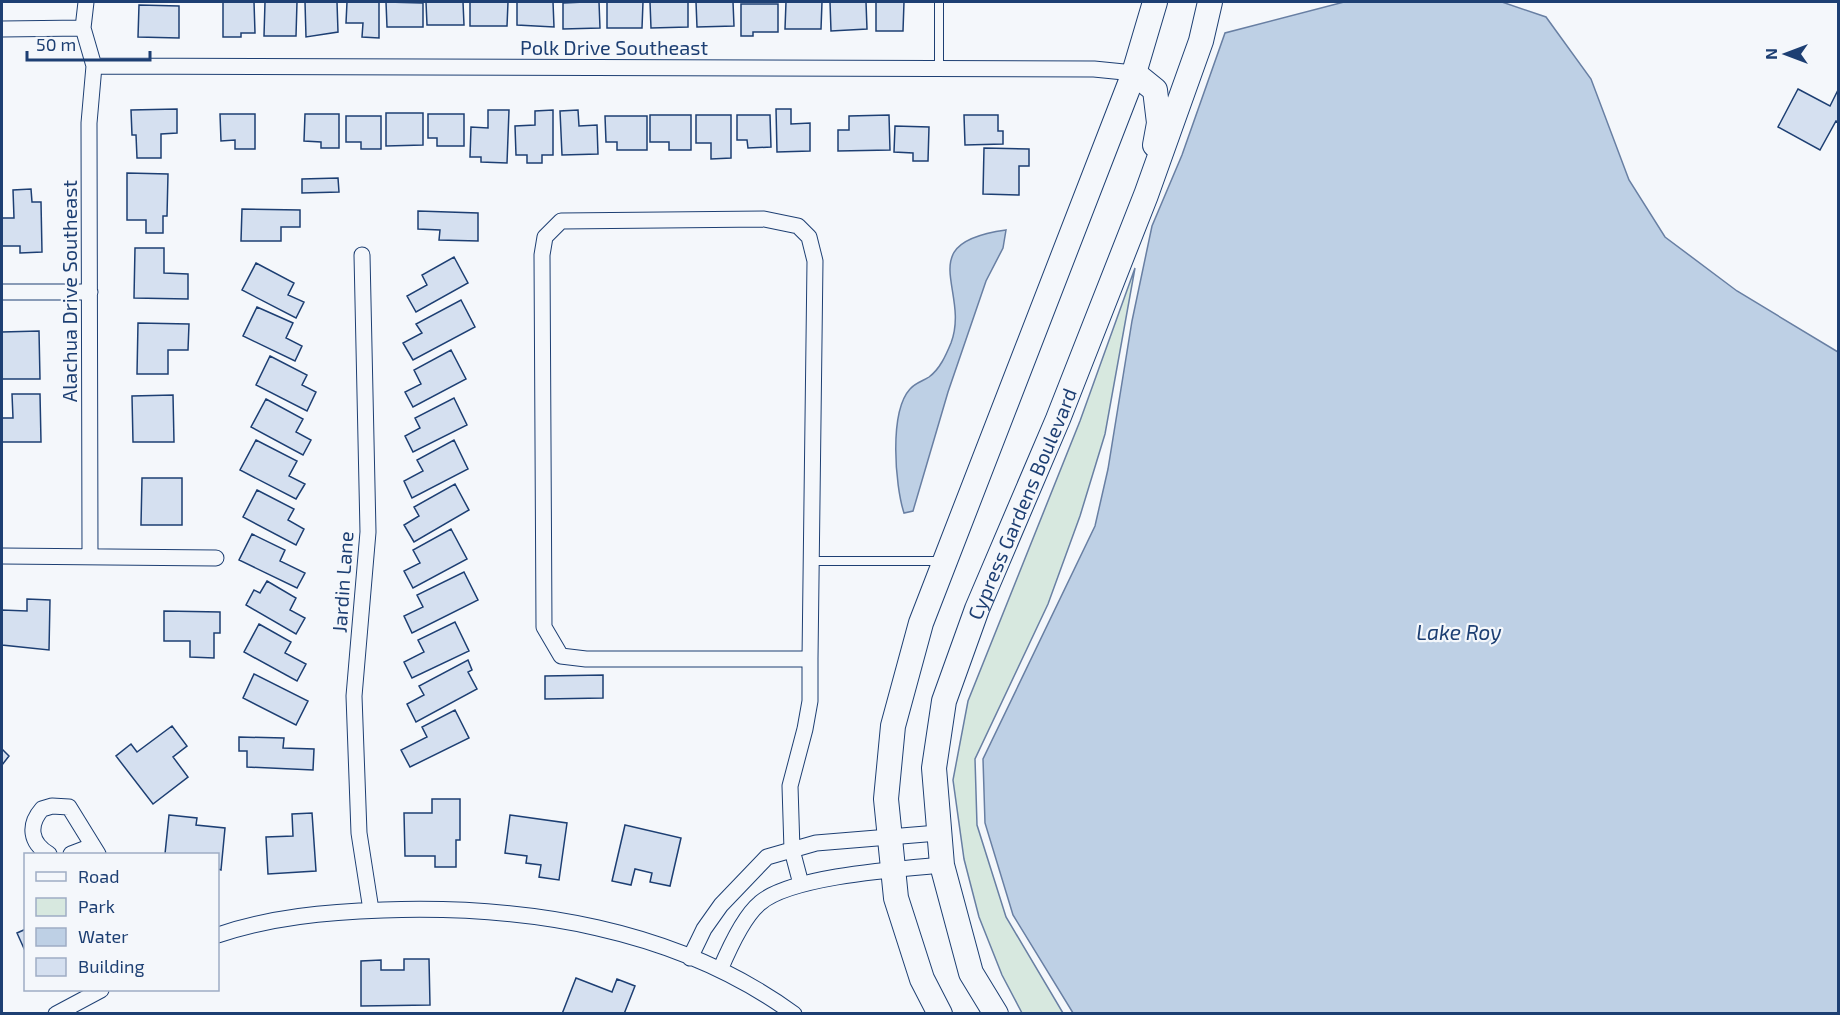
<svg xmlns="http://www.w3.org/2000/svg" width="1840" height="1015" font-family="'Exo 2',sans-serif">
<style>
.green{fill:#d7e8df;stroke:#687fa3;stroke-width:1.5}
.water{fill:#bed0e5;stroke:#687fa3;stroke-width:1.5}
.building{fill:#d5e0f0;stroke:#1d3f73;stroke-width:1.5}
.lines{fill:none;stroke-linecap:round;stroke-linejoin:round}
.lane-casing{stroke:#1d3f73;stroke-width:10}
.street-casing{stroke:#1d3f73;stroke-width:17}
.primary-casing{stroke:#1d3f73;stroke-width:26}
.lane{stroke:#f4f7fb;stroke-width:8}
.street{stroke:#f4f7fb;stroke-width:15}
.primary{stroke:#f4f7fb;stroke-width:24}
.labels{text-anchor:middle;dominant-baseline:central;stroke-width:4.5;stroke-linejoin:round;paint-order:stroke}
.street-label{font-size:20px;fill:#1d3f73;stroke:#f4f7fb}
.water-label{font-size:21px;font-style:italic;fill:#1d3f73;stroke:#f4f7fb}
</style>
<rect width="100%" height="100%" fill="#f4f7fb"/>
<path class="green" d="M1135 268 1105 434 1080 516 1048 604 975 759 977 825 1006 917 1063 1013H1022L1002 975 979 917 964 859 953 780 968 701 1080 421Z"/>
<path class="water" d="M1344 2H1502L1546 17 1591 79 1629 180 1665 237 1737 291 1838 352V1013H1073L1013 915 985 823 983 759 1095 526 1108 469 1132 321 1152 226 1182 155 1225 33Z
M1006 230 1003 248 986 281 948 392 913 511 904 513C895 485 889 412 910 389 915 383 923 381 929 377 940 369 946 355 951 343 971 290 910 243 1006 230Z"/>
<path class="building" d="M223 2H254L255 33H241V37H223Z
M265 2H297L296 36H264Z
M305 2H337L338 32 306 37Z
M347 2H379V38L362 37 363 23H346Z
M386 2 423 3V27H387Z
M426 2H463L464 25H427Z
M470 2H508L507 26H470Z
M517 2H553L554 27 517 25Z
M585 2H599L600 28 563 29V3Z
M607 2H643L642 28H607Z
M650 2H688V27L651 28Z
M696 2H733L734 26 697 27Z
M786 2H822L821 29H785Z
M830 2H866L867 29 831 31Z
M876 2H904L903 31H876Z
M741 4H778V32H753V36H741Z
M139 5 179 6V38L138 37Z
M1798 89 1830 106 1838 90V122L1836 121 1820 150 1778 127Z
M177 109V133L161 134V158H137L136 135H132L131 110Z
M776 109H791V124L810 123V151L777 152Z
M488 110H509L507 163 481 162V157H470L471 127 488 128Z
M553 110V155H542V163H527V155H516L515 126 535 125V111Z
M578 110 579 126 597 125 598 154 562 155 560 111Z
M386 113H423V145L386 146Z
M220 114H255V149H235V140L221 141Z
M305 114H339V148H321V142L304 141Z
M428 114H464V146H437V138H428Z
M650 115H691V150H669V142H650Z
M696 115H731V158L711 159V143H696Z
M737 115H770L771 147 748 148 747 140H737Z
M889 115 890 150 838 151V130H849V116Z
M964 115H998V131H1003V144L965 145Z
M346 116H381V149H361V142H346Z
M605 116H647V150H617V142H606Z
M895 126 929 127 928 161H913V153L894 152Z
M984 148 1029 149V166H1019V195L983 194Z
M127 173 168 174 167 216H163V233H146V220H127Z
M338 178 339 192 302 193V179Z
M31 189 32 202H41L42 252 20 253V246H2V218H14L13 190Z
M242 209 300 210V227H281V241H241Z
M418 211 478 213V241L439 240 440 230 418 229Z
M135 248H164V273L188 274V299L134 298Z
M454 257 468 283 416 312 407 296 427 285 422 275Z
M256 263 294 283 288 295 304 302 296 318 242 290Z
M461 300 475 327 413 360 403 343 422 333 416 324Z
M257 307 293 323 286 338 302 346 295 361 243 336Z
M138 323 189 324 188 350H168V374H137Z
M39 331 40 379H2V332Z
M451 350 466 379 413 407 405 392 421 384 414 370Z
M270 356 307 375 302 385 316 392 307 411 256 385Z
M12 394H40L41 442H2V418H13Z
M173 395 174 442H133L132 396Z
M454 398 467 425 413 452 405 436 420 428 415 418Z
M266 399 303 419 296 432 311 440 303 455 251 427Z
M256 440 297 461 289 476 305 484 296 499 240 470Z
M454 440 468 469 412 498 404 481 423 471 417 460Z
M142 478H182V525H141Z
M455 484 469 510 414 542 404 525 419 516 414 507Z
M257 490 294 509 288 520 304 529 296 545 243 517Z
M451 529 467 559 413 588 404 571 420 563 413 550Z
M252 534 285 550 280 561 305 573 297 588 239 560Z
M464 572 478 600 412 633 404 616 423 607 417 595Z
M267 581 296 598 290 610 305 618 296 634 246 605 254 590 260 593Z
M27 599 50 600 49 650 2 645V610L27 611Z
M164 611 220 612V633H214V658L190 657V641H164Z
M455 622 469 651 412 678 404 662 424 652 418 640Z
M259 624 291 642 285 653 306 664 297 681 244 652Z
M468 660 472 670 468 672 477 689 416 722 407 704 424 695 419 686Z
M254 674 308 701 296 725 243 698Z
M603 675V698L545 699V676Z
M455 710 469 738 410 767 401 750 427 737 422 727Z
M172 726 187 746 173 757 188 777 153 804 116 756 131 744 137 752Z
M239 737 284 738 283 748 314 749 313 770 247 767V751H239Z
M2 749 9 756 2 765Z
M432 799H460V840H456V867H435V856H405L404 813H432Z
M312 813 316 871 268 874 266 837 293 836 292 814Z
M169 815 197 818 196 825 225 828 221 870 218 869V854H165Z
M510 815 567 823 559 880 539 877 541 865 526 863 527 856 505 853Z
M625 825 681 838 670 886 650 882 652 873 635 869 631 885 612 881Z
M26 929V953L17 933Z
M404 959H429L430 1005 361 1006V961L381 960V970H404Z
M576 978 612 992 617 979 635 986 624 1014H562Z"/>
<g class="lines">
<defs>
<path id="lane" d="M939 2V68
M811 561H940"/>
<path id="street" d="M86 2 83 28 94 66 89 123 90 555
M2 29 83 28
M94 66 1094 69 1134 73
M362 255 368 532 354 696 359 833 371 910
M2 292H90
M2 556 216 558
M49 854C30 843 28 825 42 809L52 806 69 807 98 854
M71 854 92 846
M801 884 792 850 790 786 805 729 810 701V659L815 261 809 237 798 226 764 219 561 221 545 237 542 255 544 627 561 656 586 659H810
M218 935C271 917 326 912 383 910 525 905 676 928 794 1014
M690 958 704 929 721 905 767 857 816 843 938 833
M720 970C728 951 744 916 760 903 791 876 899 869 942 865
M56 1014 101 990"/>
<g id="primary">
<path d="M1134 73 1155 90 1159 123 1155 145"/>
<path d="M940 1014 922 979 896 898 886 799 893 726 921 623 1134 73 1155 2"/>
<path id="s1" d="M996 1014 971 973 942 865 934 768 944 701 977 609 1058 419 1146 195 1201 41 1210 2"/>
</g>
</defs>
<use href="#lane" class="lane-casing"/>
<use href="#street" class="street-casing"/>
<use href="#primary" class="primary-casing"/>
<use href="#lane" class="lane"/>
<use href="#street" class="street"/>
<use href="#primary" class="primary"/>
</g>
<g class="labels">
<g class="street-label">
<text x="614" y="47">Polk Drive Southeast</text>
<text transform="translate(69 291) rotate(-90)">Alachua Drive Southeast</text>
<text stroke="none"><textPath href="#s1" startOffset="537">Cypress Gardens Boulevard</textPath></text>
<text transform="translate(342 582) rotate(-86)">Jardin Lane</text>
</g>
<g class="water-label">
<text x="1459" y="631">Lake Roy</text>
</g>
</g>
<rect width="1840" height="1015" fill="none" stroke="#1d3f73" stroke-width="6"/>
<rect x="24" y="853" width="195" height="138" fill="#f4f7fb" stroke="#9eadc5" stroke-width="1.5"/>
<rect x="36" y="872" width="30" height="9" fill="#f4f7fb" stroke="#9eadc5" stroke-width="1.5"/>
<text x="78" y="883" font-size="18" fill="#1d3f73">Road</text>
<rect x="36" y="898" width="30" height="18" fill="#d7e8df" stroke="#9eadc5" stroke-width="1.5"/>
<text x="78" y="913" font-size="18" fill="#1d3f73">Park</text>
<rect x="36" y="928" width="30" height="18" fill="#bed0e5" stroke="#9eadc5" stroke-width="1.5"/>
<text x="78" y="943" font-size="18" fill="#1d3f73">Water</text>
<rect x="36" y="958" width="30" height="18" fill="#d5e0f0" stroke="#9eadc5" stroke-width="1.5"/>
<text x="78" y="973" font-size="18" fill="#1d3f73">Building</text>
<g transform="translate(1786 54) rotate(270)" stroke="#f4f7fb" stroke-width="4.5" paint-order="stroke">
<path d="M0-4.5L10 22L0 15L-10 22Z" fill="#1d3f73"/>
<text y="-9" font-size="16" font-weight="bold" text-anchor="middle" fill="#1d3f73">N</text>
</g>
<path d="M27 51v9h123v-9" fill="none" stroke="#1d3f73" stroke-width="3"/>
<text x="36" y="51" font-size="18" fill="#1d3f73" stroke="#f4f7fb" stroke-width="4.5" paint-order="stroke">50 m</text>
</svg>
